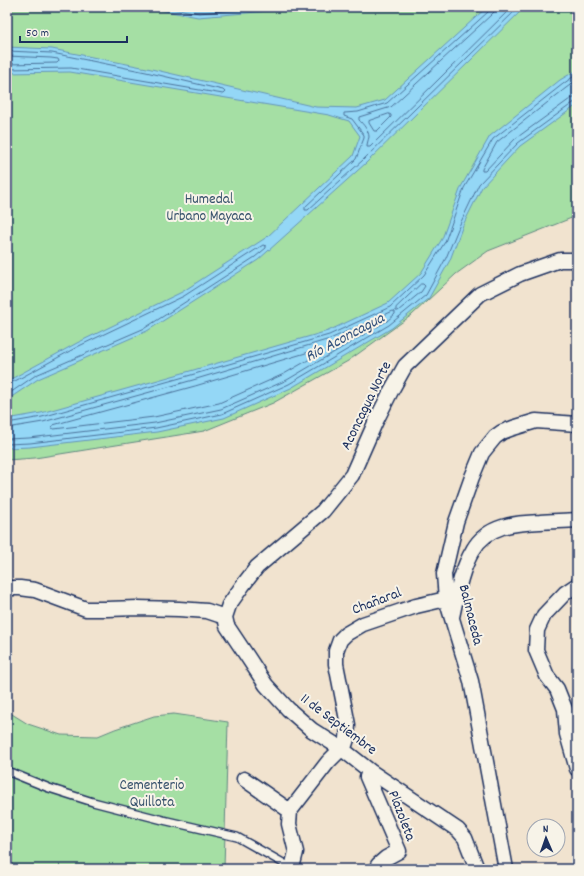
<svg xmlns="http://www.w3.org/2000/svg" width="584" height="876" font-family="Dekko,sans-serif">
<style>
.green{fill:#a5dfa4;stroke:#608781}
.water{fill:#94d7f6;stroke:#6494b9}
.lines{fill:none;stroke-linecap:round;stroke-linejoin:round}
.shore{stroke:#4b729b;stroke-width:1}
.service-casing{stroke:#1b2f5e;stroke-width:10}
.minor-casing{stroke:#1b2f5e;stroke-width:17}
.service{stroke:#f7f3e8;stroke-width:7}
.minor{stroke:#f7f3e8;stroke-width:14}
.labels{text-anchor:middle;dominant-baseline:central;stroke-width:4;stroke-linejoin:round;paint-order:stroke}
.park-label{font-size:15px;fill:#37526c;stroke:#f7f3e8}
.street-label{font-size:15px;fill:#1b2f5e;stroke:#f7f3e8}
.water-label{font-size:16px;font-style:italic;fill:#33517c;stroke:#f7f3e8}
</style>
<rect width="100%" height="100%" fill="#f1e3cf"/>
<filter id="ink" filterUnits="userSpaceOnUse"><feTurbulence type="fractalNoise" baseFrequency=".025" numOctaves="2"/><feDisplacementMap in="SourceGraphic" scale="8" xChannelSelector="R" yChannelSelector="G"/><feConvolveMatrix kernelMatrix="1 2 1 2 8 2 1 2 1" color-interpolation-filters="sRGB"/></filter>
<g filter="url(#ink)">
<path class="green" d="M7 7H577V216L569 219 488 251 456 274 412 315 348 361 273 403 204 431 35 458 7 460Z
M7 711 28 724 61 735 98 736 115 729 154 716 174 714 228 722 224 869H7Z"/>
<path class="water" d="M143 7H287L281 10 198 17Z
M487 7H525L366 163 258 260 147 331 38 379 7 400V380L13 378 77 343 182 292 267 237 353 156 360 136 349 121 329 115 70 72 7 73V47L52 49 147 68 316 107 357 108 385 100Z
M577 70V105L520 146 482 187 463 225 450 260 429 298 392 328 291 388 224 418 157 432 30 447 7 448V419L41 413 190 371 328 331 388 303 421 273 442 239 461 187 490 136 560 80Z"/>
<g class="lines">
<path class="shore" d="M165 7 199 13 269 7
M489 7 488 12 387 103 358 112 344 113V116L352 119 364 135V138L356 159 305 207V210H308L363 160 519 7
M494 7V12L491 15 391 107 359 117V120C363 124 369 131 369 137 368 141 367 143 367 147H370L512 7
M7 51 52 53 146 72 223 90 225 92 223 94 71 68 7 69
M7 56 51 58 58 59 59 61 57 63 7 64
M577 80 566 88 497 142 482 169V171H485L515 139 570 99 577 97
M389 114 391 115V117L377 131H374L369 123V121Z
M421 284H423L425 286 421 292 398 311H396V308Z
M320 349 323 350 322 352 284 374 219 403 154 417 54 429 52 428 53 425 195 386Z
M7 383 15 381 79 346 184 296 263 245 266 246V248L255 257 145 328 36 375 7 395
M7 423 42 417 191 375 329 335 390 307 424 275 445 242 464 188 493 139 563 84 577 74
M7 428 43 422 193 380 330 339 393 311 395 312V314L387 321 287 380 221 409 155 423 29 438 7 439
M7 444 30 443 156 428 222 414 289 384 389 325 426 295 446 258 460 224 479 184 518 143 573 103 577 102"/>
<defs>
<path id="service" d="M7 771 49 788 93 802 163 820 237 837 292 868"/>
<path id="minor" d="M577 585 565 593 544 615 537 630 536 650 547 676 557 689 565 709 567 734 577 769
M7 588H20L35 590 86 609H107L138 608 179 609 207 611 225 617 227 626 247 656 266 685 288 709 312 730 342 749 370 771 458 830 465 838 477 869
M225 617 229 605 243 585 257 567 323 511 352 475 375 423 391 391 405 366 480 294 520 274 560 260H577
M452 617C457 594 461 570 473 550 487 525 515 523 540 522 553 521 565 521 577 520
M370 771 367 777 399 851 386 858 378 865
M244 779 290 811
M293 869 292 868 296 852 289 824 290 811 328 762 345 745 347 739 348 725 336 664V651L340 640 346 634 363 624 416 606 446 599
M506 869 471 681 446 599 444 574 456 522 472 477 482 453 495 437 502 432 513 428 536 421 577 424"/>
</defs>
<use href="#service" class="service-casing"/>
<use href="#minor" class="minor-casing"/>
<use href="#service" class="service"/>
<use href="#minor" class="minor"/>
</g>
</g>
<g class="labels">
<g class="park-label">
<text x="209" y="200">Humedal<tspan x="209" dy="17">Urbano Mayaca</tspan></text>
<text x="152" y="786">Cementerio<tspan x="152" dy="17">Quillota</tspan></text>
</g>
<g class="street-label">
<text transform="translate(367 406) rotate(-64)">Aconcagua Norte</text>
<text transform="translate(377 602) rotate(-21)">Chañaral</text>
<text transform="translate(470 615) rotate(76)">Balmaceda</text>
<text transform="translate(338 725) rotate(37)">11 de Septiembre</text>
<text transform="translate(401 816) rotate(69)">Plazoleta</text>
</g>
<g class="water-label">
<text transform="translate(345 338) rotate(-28)">Río Aconcagua</text>
</g>
</g>
<rect width="584" height="876" fill="none" stroke="#f7f3e8" stroke-width="24"/>
<rect x="12" y="12" width="560" height="852" fill="none" stroke="#1b2f5e" stroke-width="1.5" filter="url(#ink)"/>
<g transform="translate(546 838) rotate(358)"><circle r="19" fill="#f7f3e8" stroke="#9fa5b1"/>
<path d="M0-3L7 15L0 10L-7 15Z" fill="#1b2f5e"/>
<text y="-6" font-size="11" font-weight="bold" text-anchor="middle" fill="#1b2f5e">N</text>
</g>
<path d="M20 36v6h107v-6" fill="none" stroke="#1b2f5e" stroke-width="2"/>
<text x="26" y="36" font-size="12" fill="#1b2f5e" stroke="#f7f3e8" stroke-width="3" paint-order="stroke">50 m</text>
</svg>
